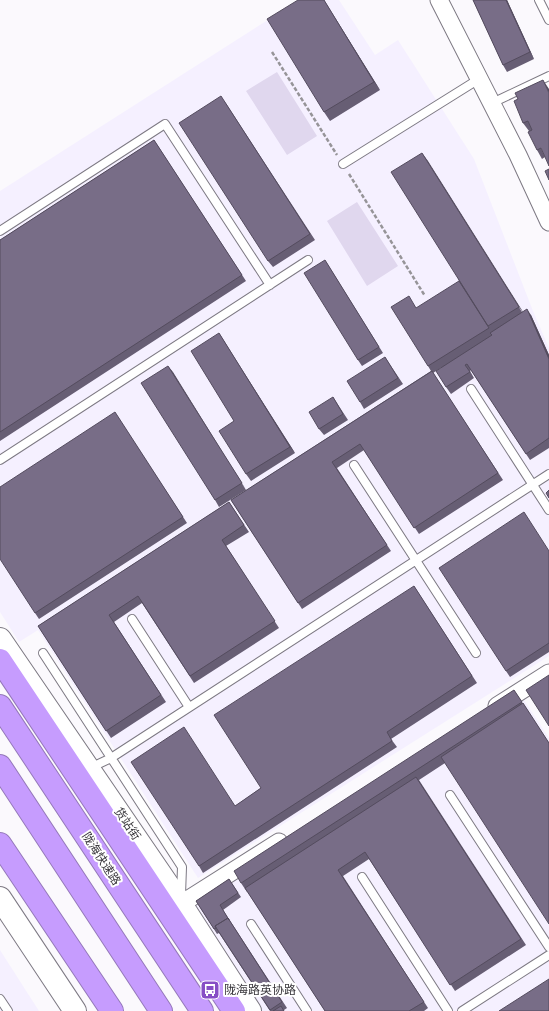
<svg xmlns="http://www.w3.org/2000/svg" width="549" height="1011" font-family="Signika,'Noto Sans SC',sans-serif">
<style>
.built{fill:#f5f0ff}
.pitch{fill:#e0d7ee}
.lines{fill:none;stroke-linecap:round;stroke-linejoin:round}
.lane-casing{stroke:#7d7983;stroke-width:10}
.street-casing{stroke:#7d7983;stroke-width:19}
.secondary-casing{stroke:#7d7983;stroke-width:24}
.highway-casing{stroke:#9579ba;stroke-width:24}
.path{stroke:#969498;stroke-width:2.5;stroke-dasharray:4 2;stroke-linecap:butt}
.lane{stroke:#fff;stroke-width:8}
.street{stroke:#fff;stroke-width:17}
.secondary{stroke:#fff;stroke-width:22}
.highway{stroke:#c69cfe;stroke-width:22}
.wall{fill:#675e74}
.shaded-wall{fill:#544c5e}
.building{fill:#786d87;stroke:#544c5e}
.labels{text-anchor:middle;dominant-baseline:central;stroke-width:4;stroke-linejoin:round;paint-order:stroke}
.street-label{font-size:12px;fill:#39373c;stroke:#fff}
.poi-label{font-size:12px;fill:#39373c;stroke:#fff;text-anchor:start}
</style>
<rect width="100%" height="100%" fill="#fbf9fd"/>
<path class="built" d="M299 0H339L375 55 398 40 474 159 533 311 549 348V656L198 878 38 630 19 642 0 612V191Z
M520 694 549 738V1011H260L192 906Z
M0 950 39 1011H0Z"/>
<path class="pitch" d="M277 72 317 136 287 155 246 91Z
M357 202 398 266 367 286 327 221Z"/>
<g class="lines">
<defs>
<path id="lane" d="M539 0 549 20
M492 103 549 76
M343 164 479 79
M0 231 165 124 270 285
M471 389 549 510
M0 460 308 260
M354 465 476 653
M132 619 189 707
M43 653 182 867 181 895
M90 768 111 758 549 474
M450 795 549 947
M362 877 448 1011
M251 924 307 1011
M0 999 8 1011
M462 1011 549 955"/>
<path id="street" d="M439 0 518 155 549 222
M497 706 549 673
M181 904 279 842"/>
<path id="secondary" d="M0 639 181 904 250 1011
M0 898 75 1011"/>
<path id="highway" d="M0 660 234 1011
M0 706 202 1011
M0 766 161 1011
M0 844 112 1011"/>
</defs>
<use href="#lane" class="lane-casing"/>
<use href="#street" class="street-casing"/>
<use href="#secondary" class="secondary-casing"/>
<use href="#highway" class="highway-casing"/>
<path class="path" d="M272 52 337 155
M349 174 425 296"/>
<use href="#lane" class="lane"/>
<use href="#street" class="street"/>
<use href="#secondary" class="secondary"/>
<use href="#highway" class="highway"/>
</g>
<path class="wall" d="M324 0 380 90 330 121 324 112Z
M473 0H507L534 59 507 72 503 65Z
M518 99 545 157 542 159 537 150 529 131 523 123Z
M225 102 315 240 273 267 268 261Z
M154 140 246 281 0 441V240Z
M422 153 522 312 531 315 549 355V448L530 460 471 370 470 371 474 378 451 394 446 387 442 367 433 373 503 480 419 534 364 450 337 468 391 551 302 609 231 500 431 371 428 366 459 281Z
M325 260 383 353 362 366 358 360Z
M219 333 295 453 251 481 246 474 234 421Z
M385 357 403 384 364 409 360 402Z
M168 366 246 490 219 507 215 500Z
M333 397 348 420 324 435 319 429Z
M119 419 187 523 39 619 35 613Z
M229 502 249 532 226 546 279 628 194 683 142 603 114 622 166 702 111 738 38 626Z
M549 551V652L510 677 506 671Z
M414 586 477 683 391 739 397 747 203 873 199 866 235 806 261 788Z
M514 690 549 743 445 763 419 780 526 945 455 991 369 859 343 876 428 1008 424 1011H325L247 891V892L241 883Z
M229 879 241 897 223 910 287 1008 284 1010V1011H270L219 933 217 934 196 901Z"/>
<path class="shaded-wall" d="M324 0 380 90 374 82Z
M506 0H507L534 59 530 52Z
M543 80 549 89V93Z
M422 153 428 161 525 315 519 307Z
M527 309 531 315 549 355V359Z
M219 333 223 340 295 453 290 447Z
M168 366 173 372 246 490 242 483Z"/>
<path class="building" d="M298 0H324L374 82 324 112 267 19Z
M473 0H506L530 52 503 65Z
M543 80 549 93V166L541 148 537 150 528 132 532 130 528 121 523 123 514 101 518 99 515 93Z
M221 96 310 234 268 261 179 123Z
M154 140 242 275 0 432V240Z
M422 153 519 307 488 326 391 172Z
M549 169V180L545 171Z
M325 260 379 347 358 360 304 273Z
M459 281 489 328 428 366 391 307 409 296 416 308Z
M527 309 549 359V438L526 454 467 364 465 365 470 372 446 387 436 371 492 335 490 333Z
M219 333 290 447 246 474 219 431 234 421 191 351Z
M385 357 398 378 360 402 347 381Z
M168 366 242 483 215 500 141 383Z
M432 371 498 473 414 528 360 444 332 462 387 545 298 603 231 500Z
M333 397 343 414 319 429 309 412Z
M115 412 183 517 35 613 0 559V487Z
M549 490V498L546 493Z
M229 502 244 525 222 540 275 621 190 676 138 596 109 615 161 695 106 731 38 626Z
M524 512 549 551V643L506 671 439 568Z
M414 586 472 676 387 732 392 741 199 866 131 762 184 727 235 806 261 788 214 715Z
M549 675V726L526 690Z
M514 690 522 702 241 883 234 871Z
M523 703 549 743V924L441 757Z
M416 777 521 939 450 985 365 852 338 870 424 1002 409 1011H325L245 888Z
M229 879 238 893 220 905 229 920 228 918 215 926 216 928 214 929 196 901Z
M228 918 282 1002 270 1010 215 926Z
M549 979V1011H499Z
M281 1006 284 1011H273Z"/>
<defs>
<symbol id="bus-square" viewBox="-11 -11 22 22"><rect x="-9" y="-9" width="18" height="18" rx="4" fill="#874ec5" stroke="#fff"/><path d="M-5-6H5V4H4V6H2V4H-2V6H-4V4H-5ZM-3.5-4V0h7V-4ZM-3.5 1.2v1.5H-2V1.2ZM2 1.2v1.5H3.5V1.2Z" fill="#fff"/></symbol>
</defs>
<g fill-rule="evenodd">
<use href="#bus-square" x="199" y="979" width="22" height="22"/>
</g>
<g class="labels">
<g class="street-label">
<text transform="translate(127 824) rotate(56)">货站街</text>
<text transform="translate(101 859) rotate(57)">陇海快速路</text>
</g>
<g class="poi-label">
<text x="224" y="990">陇海路英协路</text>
</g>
</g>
</svg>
